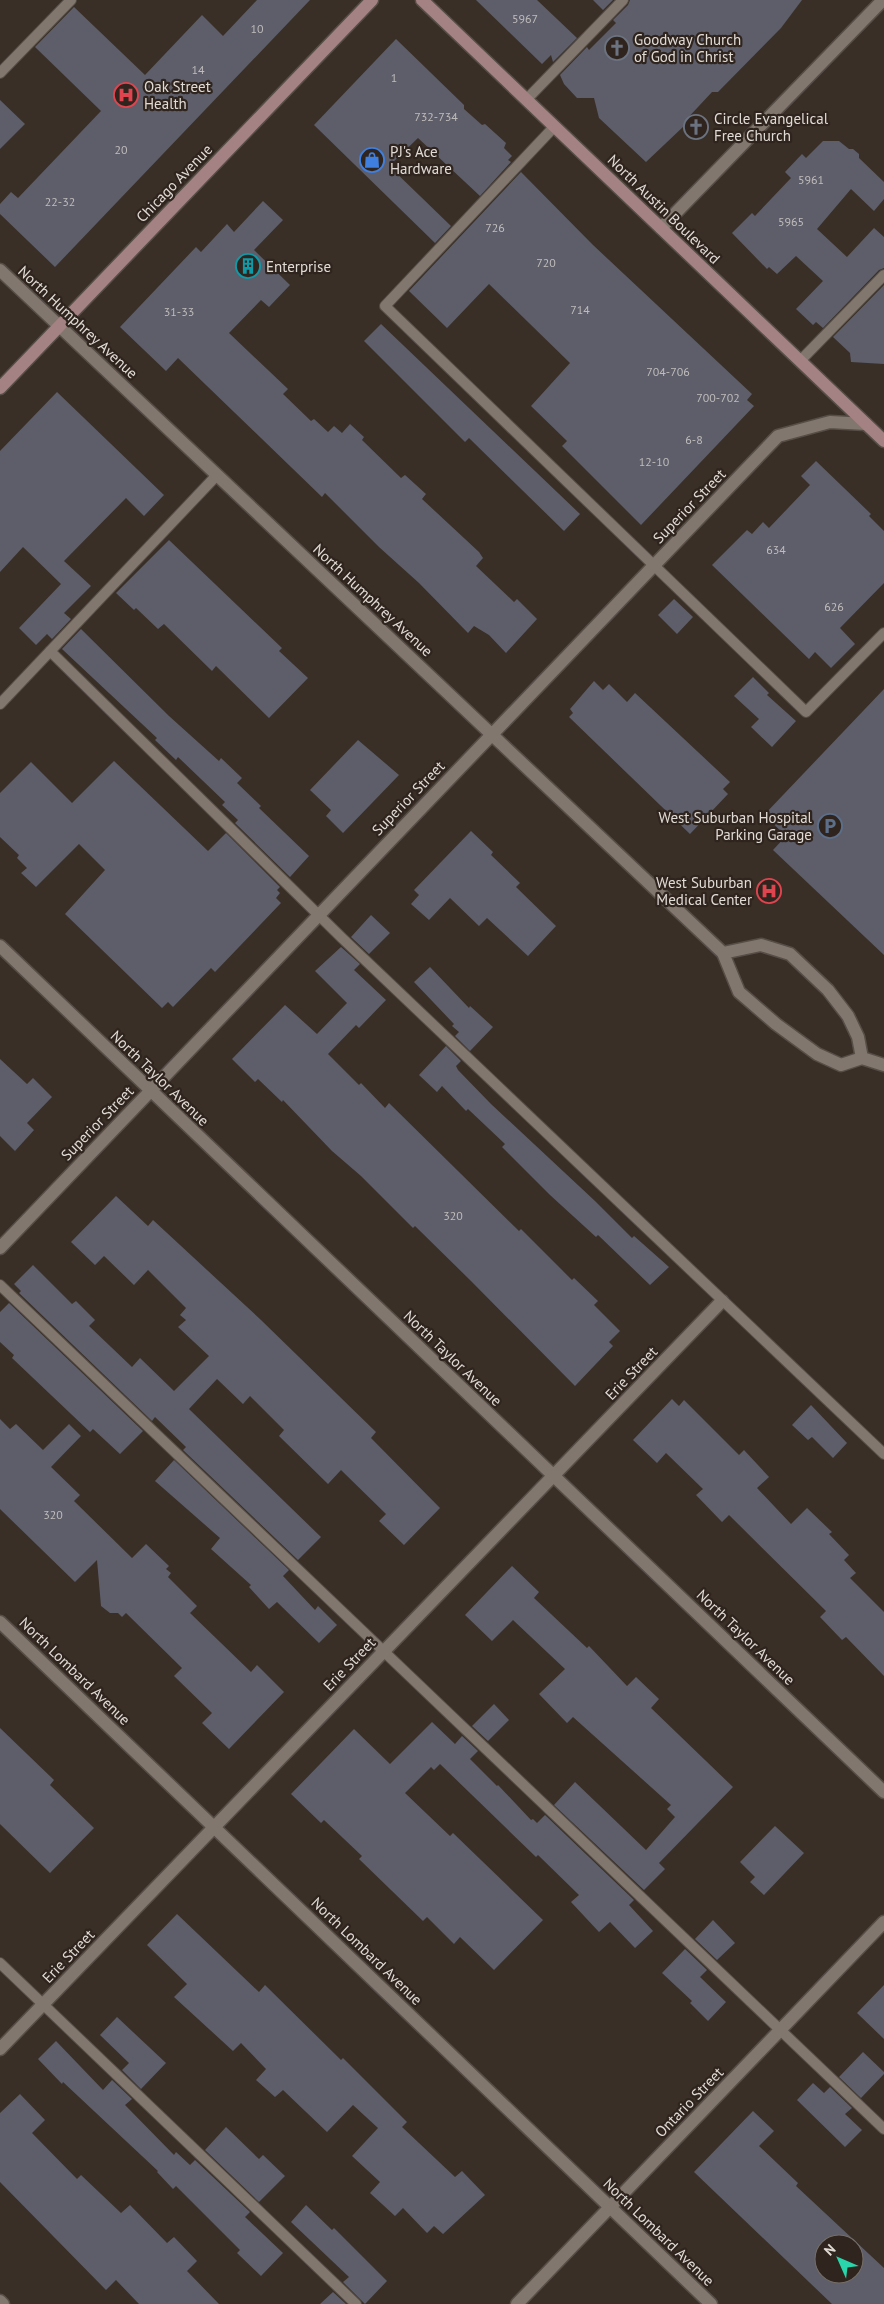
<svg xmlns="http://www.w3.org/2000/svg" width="884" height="2304" font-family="'PT Sans',sans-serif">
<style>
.building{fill:#5d5e6a;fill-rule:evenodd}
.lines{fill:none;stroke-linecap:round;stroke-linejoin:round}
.lane-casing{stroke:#564e47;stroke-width:12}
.street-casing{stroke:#564e47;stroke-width:15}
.secondary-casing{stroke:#564e47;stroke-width:15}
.lane{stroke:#82776e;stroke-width:10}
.street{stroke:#82776e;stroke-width:12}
.secondary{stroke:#a48283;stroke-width:12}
.labels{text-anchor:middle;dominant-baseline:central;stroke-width:4.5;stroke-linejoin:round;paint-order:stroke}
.number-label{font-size:12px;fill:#c0bcbb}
.poi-label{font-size:15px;fill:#e1dbd6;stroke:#2f251e;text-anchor:start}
.street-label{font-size:15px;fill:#e1dbd6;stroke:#2f251e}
</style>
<rect width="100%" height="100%" fill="#392f27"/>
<path class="building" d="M257 0H310L55 267 0 214V204L11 192 18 198 101 111 35 47 74 7 145 75 202 15 223 36Z
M476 0H537L577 38 553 62 551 55 542 64Z
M593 0H613L603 10Z
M630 0H802L781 28 718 92H712L684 122V126L646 162 599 118 594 98H577L564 84 560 75 587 47 589 50 616 23 613 20 628 5Z
M396 39 464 105V109L482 125 485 124 506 143 504 148 512 156 508 160 511 162 480 196 418 138 389 166 451 226 435 243 314 125Z
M0 100 25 124 0 149Z
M823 141H839L849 149H853L859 154V158L884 182V199L874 211 851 189 817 229 847 257 874 228 884 237V268L879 270 823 328 816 322 813 325 796 309 823 281 796 256 777 274 769 267 767 269 732 233 752 213 755 216 791 178 785 172 802 154 806 158Z
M521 172 593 245 752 394 747 400 754 406 641 525 562 446 567 441 531 406 570 363 489 284 447 328 409 291Z
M263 201 283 220 254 250 290 285 269 307 261 300 229 333 288 389 283 394 311 421 314 419 328 432 334 426 342 433 350 424 364 437 362 440 401 478 405 475 426 494 422 499 479 552 483 558 476 566 514 602 517 599 537 619 506 653 489 635 474 626 468 633 419 583 379 547 325 493 322 497 178 358 166 371 120 327 196 247 201 252 227 224 234 232Z
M884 285V364L851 362 850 353 833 337Z
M381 324 580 514 564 531 469 438 465 442 364 341Z
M57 392 164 495 144 516 126 498 64 561 91 586 64 613 71 619 52 639 47 634 36 645 19 628 61 584 23 547 0 572V451Z
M816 461 871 514 869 516 884 531V583L840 628 855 644 831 668 815 652 809 659 712 565 747 530 752 534 763 522 769 528 810 485 801 476Z
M169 540 282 648 279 651 308 678 269 718 216 666 212 671 164 624 158 629 136 608 134 610 116 593Z
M674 599 693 617 677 634 658 615Z
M81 629 169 716 219 761 221 758 242 778 237 783 261 806 259 808 309 856 290 877 235 823 238 820 222 805 225 802 178 757 176 760 155 740 157 738 62 649Z
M753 677 769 693 767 695 796 721 772 747 751 727 759 719 734 696Z
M594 681 603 690 609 684 627 702 635 693 730 782 723 789 728 794 690 834 569 717 573 713 570 709Z
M884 689V955L773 850 786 836 764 815Z
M358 740 399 775 343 833 326 816 331 810 310 790Z
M114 761 208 851 226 833 280 887 277 890 280 893 276 898 281 903 215 972 211 968 173 1007 168 1002 162 1008 65 914 105 870 79 844 36 887 21 873 27 868 17 858 19 855 0 837V793L31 762 72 803Z
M471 831 493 852 491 855 520 883 516 887 556 926 528 956 487 918 479 926 450 898 429 920 411 904 419 895 414 890Z
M371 915 390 933 369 954 351 937Z
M341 947 360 964 354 970 386 1000 359 1028 356 1025 328 1054 359 1085 361 1083 385 1108 389 1103 519 1231 521 1229 572 1280 574 1278 598 1301 594 1305 620 1331 609 1342 613 1346 575 1386 471 1281 415 1226 413 1228 361 1176 332 1151 283 1100 282 1102 258 1079 255 1082 232 1059 285 1005 317 1034 347 1003 315 971Z
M430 967 469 1008 470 1006 493 1027 470 1051 455 1036 459 1032 452 1026 454 1024 414 982Z
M446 1046 461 1061 456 1066 458 1070 491 1104 595 1201 632 1238 634 1236 669 1267 650 1285 598 1235 596 1237 550 1195 502 1147 505 1144 468 1109 466 1111 442 1086 437 1092 419 1075Z
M0 1059 27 1084 33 1078 52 1097 27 1123 34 1130 15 1151 0 1136Z
M116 1196 148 1226 153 1220 261 1320 376 1432 371 1438 440 1508 404 1545 379 1521 386 1514 341 1470 328 1484 279 1436 284 1430 250 1396 243 1404 217 1379 189 1409 321 1537 298 1560 183 1450 186 1447 155 1417 152 1421 19 1293 21 1291 14 1284 33 1265 72 1304 76 1301 95 1320 89 1326 132 1367 140 1358 174 1391 209 1356 178 1327 186 1320 180 1315 186 1308 148 1270 134 1285 104 1256 95 1265 71 1242Z
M9 1303 143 1431 120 1454 93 1429 90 1432 12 1358 14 1355 0 1342V1312Z
M672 1399 679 1406 684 1400 739 1455 744 1450 769 1477 757 1488 791 1524 807 1508 832 1532 829 1534 849 1555 844 1560 856 1573 850 1578 884 1612V1676L846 1637 842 1640 820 1617 826 1611 729 1515 722 1522 696 1495 703 1489 666 1453 657 1463 633 1440Z
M811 1405 847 1443 833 1458 812 1437 808 1440 792 1425Z
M0 1419 10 1429 16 1424 43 1450 69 1424 81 1436 51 1467 80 1495 74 1501 132 1558 146 1544 169 1566 166 1569 171 1573 168 1577 197 1606 190 1613 251 1672 257 1665 284 1692 229 1749 202 1723 212 1713 174 1676 182 1668 126 1613 122 1617 118 1613H110L101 1606 97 1560 75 1582 0 1509Z
M174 1460 289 1570 283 1576 315 1610 318 1606 337 1625 319 1643 277 1602 269 1609 249 1587 251 1585 211 1549 220 1538 155 1481Z
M512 1566 539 1592 534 1598 587 1648 589 1646 627 1686 636 1677 659 1699 651 1708 733 1787 659 1863 665 1869 644 1890 554 1805 575 1782 646 1850 675 1817 667 1809 671 1805 573 1717 567 1723 539 1694 565 1669 513 1620 492 1641 465 1615Z
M494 1704 509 1720 488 1741 472 1726Z
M432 1722 455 1744 462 1736 478 1751 470 1759 497 1786 498 1785 531 1820 533 1819 537 1823 545 1815 634 1900 629 1905 653 1931 635 1948 610 1922 599 1932 571 1902 579 1895 538 1855 536 1857 440 1764 434 1770 431 1767 405 1793 450 1836 453 1833 543 1920 494 1970 460 1937 454 1944 427 1917 423 1921 359 1859 362 1856 324 1820 321 1823 291 1794 354 1729 390 1764Z
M0 1728 54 1780 50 1785 94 1828 50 1873 0 1824Z
M775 1826 804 1853 764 1895 750 1882 755 1877 740 1862Z
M177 1914 259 1992 265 1985 341 2060 343 2058 407 2122 402 2127 455 2177 462 2171 485 2195 443 2234 434 2226 427 2233 403 2208 395 2216 370 2193 380 2182 352 2156 378 2128 353 2105 327 2132 283 2090 275 2097 256 2080 266 2069 241 2043 233 2051 174 1997 187 1984 147 1945Z
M713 1920 735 1943 717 1960 695 1939Z
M685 1949 707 1970 700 1977 726 2002 708 2021 690 2003 692 2001 662 1973Z
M884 1985V2039L857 2013Z
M117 2017 166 2063 141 2089 122 2070 129 2063 100 2035Z
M56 2041 103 2090 112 2080 132 2099 125 2105 174 2155 176 2152 190 2165 195 2160 250 2212 245 2217 283 2253 261 2276 237 2253 240 2250 176 2186 173 2189 157 2172 158 2171 63 2082 62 2084 38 2059Z
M863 2052 884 2072V2074L861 2098 839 2077Z
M813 2083 824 2093 830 2087 852 2108 845 2114 862 2130 845 2147 797 2100Z
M20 2094 45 2120 32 2133 77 2179 81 2175 121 2213 130 2205 167 2243 174 2237 197 2261 187 2271 219 2304H139L116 2280 106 2290 0 2182V2113Z
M753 2111 774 2131 759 2146 798 2183 796 2186 884 2268V2304H832L694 2172ZM824 2244H854V2274H824Z
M226 2127 259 2159 263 2155 285 2176 259 2202 205 2150Z
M306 2205 332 2230 334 2228 387 2281 365 2304 343 2282 349 2277 291 2222Z
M333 2292 346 2304H320Z"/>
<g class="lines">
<defs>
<path id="lane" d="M0 73 71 0
M526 100 623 0
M554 127 385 306 806 712 884 633
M800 361 884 275
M50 651 342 938 884 1454
M0 704 217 475
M0 1285 884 2129
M0 1963 356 2304"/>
<path id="street" d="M661 228 883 0
M0 270 723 953 739 992 776 1024 817 1054 841 1065 862 1058 858 1037 848 1016 828 990 790 954 761 945 723 953
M0 946 884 1792
M862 1058 884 1065
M0 1248 778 436 830 422 866 424
M0 1622 711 2304
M0 2049 722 1301
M0 2301 3 2304
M517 2304 884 1922"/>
<path id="secondary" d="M422 0 884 441
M0 388 372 0"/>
</defs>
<use href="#lane" class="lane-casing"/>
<use href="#street" class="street-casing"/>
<use href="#secondary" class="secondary-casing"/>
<use href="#lane" class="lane"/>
<use href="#street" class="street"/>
<use href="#secondary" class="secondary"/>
</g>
<defs>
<symbol id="church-ring" viewBox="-11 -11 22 22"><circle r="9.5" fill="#2f251e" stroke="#6b7280" stroke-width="1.5"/><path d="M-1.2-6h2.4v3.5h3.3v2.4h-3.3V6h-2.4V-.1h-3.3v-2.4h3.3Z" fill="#6b7280"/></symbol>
<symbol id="hospital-ring" viewBox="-11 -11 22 22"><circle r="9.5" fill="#2f251e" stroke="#e0444e" stroke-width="1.5"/><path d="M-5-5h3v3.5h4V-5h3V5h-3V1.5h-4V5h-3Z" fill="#e0444e"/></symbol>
<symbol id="shop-ring" viewBox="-11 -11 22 22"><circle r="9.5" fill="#2f251e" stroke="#3f7fe0" stroke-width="1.5"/><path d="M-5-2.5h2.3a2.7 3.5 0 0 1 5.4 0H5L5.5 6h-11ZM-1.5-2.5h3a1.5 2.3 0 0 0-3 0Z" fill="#3f7fe0"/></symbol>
<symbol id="building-ring" viewBox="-11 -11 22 22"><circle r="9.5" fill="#2f251e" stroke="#0f9aa8" stroke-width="1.5"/><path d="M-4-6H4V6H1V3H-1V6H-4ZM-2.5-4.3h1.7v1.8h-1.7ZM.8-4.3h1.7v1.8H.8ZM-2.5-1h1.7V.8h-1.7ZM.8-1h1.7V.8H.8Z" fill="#0f9aa8"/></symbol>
<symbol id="parking-ring" viewBox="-11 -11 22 22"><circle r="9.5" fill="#2f251e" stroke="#5c6f8a" stroke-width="1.5"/><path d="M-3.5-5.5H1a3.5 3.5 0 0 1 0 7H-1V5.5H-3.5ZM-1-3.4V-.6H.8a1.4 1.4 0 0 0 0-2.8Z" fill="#5c6f8a"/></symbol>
</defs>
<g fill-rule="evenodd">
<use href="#church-ring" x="603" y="34" width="28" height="28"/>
<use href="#hospital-ring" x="112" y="81" width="28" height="28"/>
<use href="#church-ring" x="682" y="113" width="28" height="28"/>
<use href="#shop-ring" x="358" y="146" width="28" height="28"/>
<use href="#building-ring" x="234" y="252" width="28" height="28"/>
<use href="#parking-ring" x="816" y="812" width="28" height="28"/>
<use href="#hospital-ring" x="755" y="877" width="28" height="28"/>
</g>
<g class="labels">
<g class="number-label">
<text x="525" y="18">5967</text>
<text x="257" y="28">10</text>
<text x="198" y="69">14</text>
<text x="394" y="77">1</text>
<text x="436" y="116">732-734</text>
<text x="121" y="149">20</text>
<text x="811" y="179">5961</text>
<text x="60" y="201">22-32</text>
<text x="791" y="221">5965</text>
<text x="495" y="227">726</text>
<text x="546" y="262">720</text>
<text x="580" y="309">714</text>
<text x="179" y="311">31-33</text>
<text x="668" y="371">704-706</text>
<text x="718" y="397">700-702</text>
<text x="694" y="439">6-8</text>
<text x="654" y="461">12-10</text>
<text x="776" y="549">634</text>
<text x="834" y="606">626</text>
<text x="453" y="1215">320</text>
<text x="53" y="1514">320</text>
</g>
<g class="poi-label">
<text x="634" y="39">Goodway Church<tspan x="634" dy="17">of God in Christ</tspan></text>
<text x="144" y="86">Oak Street<tspan x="144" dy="17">Health</tspan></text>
<text x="714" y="118">Circle Evangelical<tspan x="714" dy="17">Free Church</tspan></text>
<text x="390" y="151">PJ's Ace<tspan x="390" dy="17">Hardware</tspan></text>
<text x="266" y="266">Enterprise</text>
<text x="812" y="817" text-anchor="end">West Suburban Hospital<tspan x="812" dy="17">Parking Garage</tspan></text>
<text x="752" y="882" text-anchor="end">West Suburban<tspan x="752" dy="17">Medical Center</tspan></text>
</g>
<g class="street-label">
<text transform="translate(174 183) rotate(-46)">Chicago Avenue</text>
<text transform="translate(664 209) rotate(44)">North Austin Boulevard</text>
<text transform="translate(78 322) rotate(43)">North Humphrey Avenue</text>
<text transform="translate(689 506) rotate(-46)">Superior Street</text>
<text transform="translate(373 600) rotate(43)">North Humphrey Avenue</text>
<text transform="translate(408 798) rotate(-46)">Superior Street</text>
<text transform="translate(160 1078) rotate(44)">North Taylor Avenue</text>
<text transform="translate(97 1123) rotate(-46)">Superior Street</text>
<text transform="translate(453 1358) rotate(44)">North Taylor Avenue</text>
<text transform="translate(631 1373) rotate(-46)">Erie Street</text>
<text transform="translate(746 1637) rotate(44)">North Taylor Avenue</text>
<text transform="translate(349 1664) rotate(-46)">Erie Street</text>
<text transform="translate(75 1671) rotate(44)">North Lombard Avenue</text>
<text transform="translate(367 1951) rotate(44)">North Lombard Avenue</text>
<text transform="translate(68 1956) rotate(-46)">Erie Street</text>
<text transform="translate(689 2102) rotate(-46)">Ontario Street</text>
<text transform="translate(659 2232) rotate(44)">North Lombard Avenue</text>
</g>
</g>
<g transform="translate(839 2259) rotate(315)"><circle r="24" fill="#2f251e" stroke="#766e68"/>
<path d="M0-4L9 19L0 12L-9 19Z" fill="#2ad5ac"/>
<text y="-8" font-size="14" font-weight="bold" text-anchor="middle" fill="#e1dbd6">N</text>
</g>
</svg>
